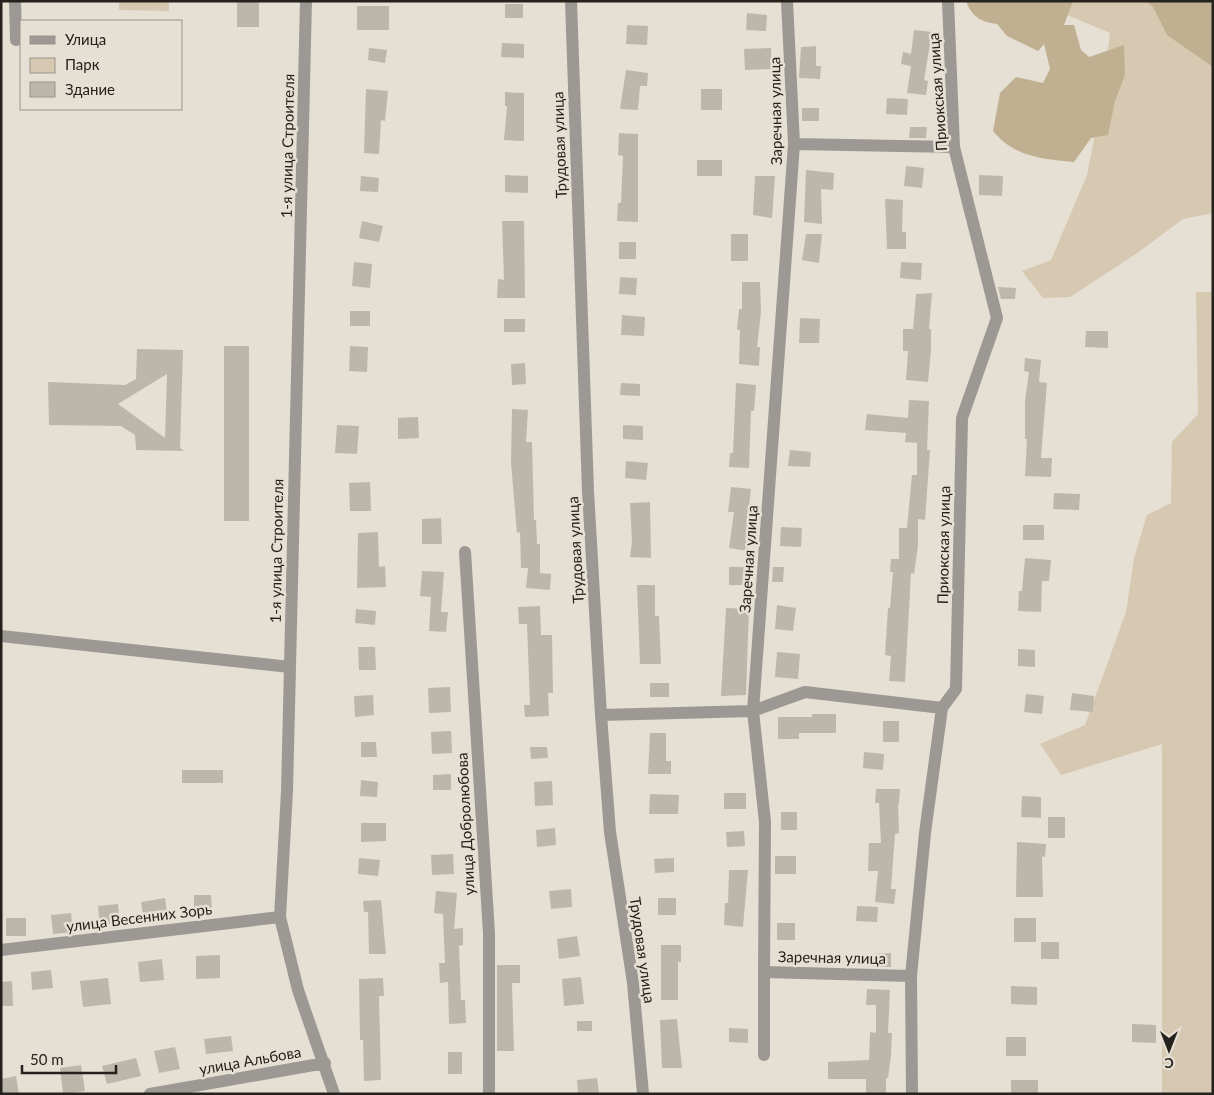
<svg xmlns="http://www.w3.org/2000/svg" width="1214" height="1095" font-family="Lato,sans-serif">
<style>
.green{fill:#d7c9b1}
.forest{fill:#c0af90}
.building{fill:#bdb7ab;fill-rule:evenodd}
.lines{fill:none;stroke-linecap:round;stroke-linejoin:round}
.minor{stroke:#9c9994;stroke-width:12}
.tertiary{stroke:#9c9994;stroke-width:12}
.labels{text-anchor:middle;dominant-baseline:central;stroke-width:5;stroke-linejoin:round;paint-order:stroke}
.street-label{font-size:15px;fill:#25221e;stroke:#e6dfd3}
</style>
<rect width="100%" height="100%" fill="#e6dfd3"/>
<path class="green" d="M119 1H169V11L119 10Z
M1042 1H1213V213L1183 219 1136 254 1070 297 1043 298 1022 271 1051 260 1087 175 1100 109 1110 33 1048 7Z
M1196 292H1213V1094H1162V744L1061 775 1040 744 1085 725 1126 612 1134 558 1147 515 1171 503 1172 442 1198 414Z"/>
<path class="forest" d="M966 1H1073L1064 25H1074L1081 50 1089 57 1124 45 1125 75 1115 101 1108 135 1091 138 1074 162C1043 159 1014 157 993 131L1000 93 1016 77 1043 83 1050 69 1044 44 1038 51 1007 36 997 24C981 22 972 17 966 1Z
M1146 1H1213V67L1167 35 1153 7Z"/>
<path class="building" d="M237 1H259V27H237Z
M505 4H523V18H505Z
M357 6H389V30H357Z
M747 13 767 15 766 31 746 30Z
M627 25 648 26 647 45 626 44Z
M914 30 932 32 924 80 928 81 926 95 907 93 911 66 901 64 903 52 911 54Z
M502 43 524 44V58L501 57Z
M816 46V66H821L820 79 799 78 801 47Z
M369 48 387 50 385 63 368 60Z
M771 48 772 69 745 70 744 49Z
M626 70 648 73 647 86H640L638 110 620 109Z
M366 89 388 91 385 121 381 120 379 154 364 153Z
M701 89H722V110H701Z
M505 92 524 93V141L504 140 507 106H505Z
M887 98 908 99 907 115 886 114Z
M802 108H819V121H802Z
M910 127H927L926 138H909Z
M619 133 638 134V222L617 221 618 203H621L623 156 618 155Z
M697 160H722V176H697Z
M906 166 924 168 922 188 904 186Z
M806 170 834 173 833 190 821 189 822 224 804 222Z
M505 175 528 176V193L505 192Z
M979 175 1003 176 1002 196 979 195Z
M361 176 379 178 378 192 360 191Z
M755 176H775L772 218 753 215Z
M885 199 903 200 902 232H906V249H887Z
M362 221 383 226 379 242 359 238Z
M502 221H524L525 298H497L498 279 504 280Z
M731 234H748V261H731Z
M806 234H822L819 263 802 260Z
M619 242H636V259H619Z
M354 262 372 264 370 288 352 286Z
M901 262 922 263 921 280 900 278Z
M620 277 637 278 636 295 619 294Z
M742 282H760L761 312 757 347H760L759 366 739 364 740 330H737L739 309H742Z
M998 287 1016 288 1015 299H1001Z
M932 293 929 329H931V351L928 382 906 380 908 351H903V329H913L916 294Z
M350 311H370V326H350Z
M622 315 645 317 644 336 621 335Z
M800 318 820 319 819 343H799Z
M504 319H525V332H504Z
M1086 331H1108V348L1085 347Z
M224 346H249V521H224Z
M350 346 368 347 367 372 349 371Z
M137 349 183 350 180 448 184 451 136 450 135 435 121 426 49 425 48 382 125 385 136 379ZM167 374 165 438 118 404Z
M1025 358 1041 360 1039 382 1047 383 1041 458H1052L1051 477 1025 476 1027 439H1025V401L1029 372 1024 371Z
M525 363 526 384 512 385 511 364Z
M621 383 640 384V396L620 395Z
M736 383 756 385 754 411H751L749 468 729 467 730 453H733Z
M909 400 929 401 927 450H930L925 520 918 519V546L914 574 911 573 905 682 889 681 891 656 885 655 888 608H890L893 572H890L891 559H899V528H907L912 475H917V443L905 442 906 433 865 430 867 414 908 418Z
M512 409 528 410 526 442H532L534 520H536L537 544H540V573L551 574 550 590 526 588 528 568H521L520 532 517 533 511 463Z
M418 417 419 438 398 439V418Z
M337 425 359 426 357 454 335 453Z
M623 425 643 426V440L623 439Z
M790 450 811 452 810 467 788 466Z
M626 461 648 463 646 480 625 478Z
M370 482 371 511H350L349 483Z
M731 487 751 489 747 523 751 524 748 551 729 548 734 512H728Z
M1054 493 1080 494 1079 510 1053 509Z
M650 502 651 558 630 557 632 542 630 503Z
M441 518 442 544H422V519Z
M1023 525H1044V540H1023Z
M781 527 802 528 801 547 780 546Z
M378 532 379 567 385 566 386 587 357 588 358 533Z
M1025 558 1051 560 1049 581H1042L1041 612 1018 611 1019 591H1022Z
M729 567H747V585H729Z
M773 567H784L783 582H772Z
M422 571 444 572 441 612H448L446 632 429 631 431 597 420 596Z
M637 585H655V616H659L661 664H640Z
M777 605 796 608 793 631 775 629Z
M540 606 541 635H552L553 693H548L549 716 525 717 524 705H530L527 624H519L518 607Z
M726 608 749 609 746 695 721 696Z
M356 609 376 611 375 625 355 623Z
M358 647H375L376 670H359Z
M1018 649 1035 650V667L1018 666Z
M777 652 800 654 798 679 775 677Z
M650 683H669V697H650Z
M450 687 451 712 429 713 428 688Z
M1072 693 1094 696 1093 712 1070 710Z
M1026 694 1044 696 1042 714 1024 712Z
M373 695 374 715 355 717 354 696Z
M812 714H836V733H799V739H778V717H812Z
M883 721H899V742H883Z
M451 731 452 753 432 754 431 732Z
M650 733H666V761H671V774H648Z
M361 742H376L377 757H361Z
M530 747H547L548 758 531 759Z
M864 752 884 754 883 770 863 768Z
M182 770H223V783H182Z
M451 774V790H433V775Z
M361 780 378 782 377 797 360 796Z
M552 781 553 805 535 806 534 782Z
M876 789H900L899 804 898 803 899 833 895 834 891 889H896L894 904 875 902 878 871H868L869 843H881L879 803H875Z
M724 793H746V809H724Z
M650 794 679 795 678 814H649Z
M1022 796 1041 797V818L1021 817Z
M781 812H797V830H781Z
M1048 817H1065V838H1048Z
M361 823H386V841L361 842Z
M555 828 556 845 537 847 536 830Z
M744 831 745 846 727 847 726 832Z
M1017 842 1046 844 1045 857 1042 856 1043 897H1016Z
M453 854 454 874 432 875 431 855Z
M775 856H796V874H775Z
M359 858 380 860 378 876 358 874Z
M674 858V872L655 873 654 859Z
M729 870H748L743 927 724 925 725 903H728Z
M571 889 572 907 551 909 549 891Z
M436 891 457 893 454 929 463 928V945L459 946 461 1000H465L466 1023 449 1024 448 982 440 983 439 963H445L443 914 434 913Z
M194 895H211L212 914 194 915Z
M165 898 168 920 144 923 141 902Z
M658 898H676V915H658Z
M381 900 386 954H369L368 912H364L363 901Z
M118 904 120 923 100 925 98 906Z
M857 906 878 907 877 922 856 921Z
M71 913 73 932 53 934 51 915Z
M6 918H26V936H6Z
M1014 918H1036V942H1014Z
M777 923H795V940H777Z
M577 936 580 956 559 959 557 939Z
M1041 942H1059V959H1041Z
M661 945H681V962H678V1000H661Z
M891 953V967H873L872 954Z
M220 955V978L196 979V956Z
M162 959 164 980 140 982 138 962Z
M497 965H520V983H512L514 1051H497Z
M51 970 53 988 32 990 31 972Z
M581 977 584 1004 564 1006 562 979Z
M108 978 111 1004 83 1007 80 981Z
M383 978 384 996H379L381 1080 364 1081 363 1040H360L359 979Z
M12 981 13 1006H1V982Z
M1011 986 1037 987V1005L1011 1004Z
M867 989 890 990 888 1033H892L891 1055 888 1078H886V1094H866V1079H828V1062L869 1060 870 1032 876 1033V1005H866Z
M677 1019 682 1068H662L660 1020Z
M577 1021H592V1031H577Z
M1132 1024 1156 1025V1043L1132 1042Z
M729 1028 748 1029V1043L729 1042Z
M231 1036 233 1051 206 1054 204 1039Z
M1006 1037H1026V1056H1006Z
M175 1047 180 1069 159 1073 154 1051Z
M448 1052H462V1074H448Z
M136 1058 141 1076 107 1084 102 1066Z
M81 1065 85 1091 63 1094 60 1068Z
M16 1076 19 1094H1V1079Z
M597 1078 599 1094H578L577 1080Z
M1011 1080H1038V1094H1011Z"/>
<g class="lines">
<path class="minor" d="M15 1 16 40
M306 1 287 791 280 917 298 990 334 1094
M787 1 794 144 753 711 765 822 764 972 911 976
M794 144 954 147
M465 552 489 933V1094
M1 636 290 667
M601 715 753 711 805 692 942 708
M1 950 280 917
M764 1055V972
M150 1094 325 1063
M912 1094 911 976 925 833 942 708 956 689 962 418 997 318 954 147 948 1"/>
<path class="tertiary" d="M571 1 588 491 601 715 610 832 633 983 643 1094"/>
</g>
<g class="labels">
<g class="street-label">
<text transform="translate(937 92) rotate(-94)">Приокская улица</text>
<text transform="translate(775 111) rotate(-91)">Заречная улица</text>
<text transform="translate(559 145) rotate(-92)">Трудовая улица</text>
<text transform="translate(287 146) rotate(-89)">1-я улица Строителя</text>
<text transform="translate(943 545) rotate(-89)">Приокская улица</text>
<text transform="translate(575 550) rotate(-93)">Трудовая улица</text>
<text transform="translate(276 551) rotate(-89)">1-я улица Строителя</text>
<text transform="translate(748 559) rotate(-86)">Заречная улица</text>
<text transform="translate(465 824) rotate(-93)">улица Добролюбова</text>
<text transform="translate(139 917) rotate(-7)">улица Весенних Зорь</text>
<text transform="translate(643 950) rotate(82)">Трудовая улица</text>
<text transform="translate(832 957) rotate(1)">Заречная улица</text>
<text transform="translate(250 1060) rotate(-10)">улица Альбова</text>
</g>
</g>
<rect width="1214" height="1095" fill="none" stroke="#25221e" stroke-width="5"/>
<rect x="20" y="20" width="162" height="90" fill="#e6dfd3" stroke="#99938b"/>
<rect x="30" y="36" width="25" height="8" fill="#9c9994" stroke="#99938b"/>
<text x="65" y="45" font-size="15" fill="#25221e">Улица</text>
<rect x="30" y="58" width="25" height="15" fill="#d7c9b1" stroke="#99938b"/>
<text x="65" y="70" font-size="15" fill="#25221e">Парк</text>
<rect x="30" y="82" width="25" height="15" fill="#bdb7ab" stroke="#99938b"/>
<text x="65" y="95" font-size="15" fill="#25221e">Здание</text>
<g transform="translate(1169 1050) rotate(180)" stroke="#e6dfd3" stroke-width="4" paint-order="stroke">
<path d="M0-4L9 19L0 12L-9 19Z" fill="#25221e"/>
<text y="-8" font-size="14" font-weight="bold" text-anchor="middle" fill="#25221e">С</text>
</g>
<path d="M22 1065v8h94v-8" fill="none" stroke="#25221e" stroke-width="2.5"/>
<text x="30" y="1065" font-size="15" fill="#25221e" stroke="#e6dfd3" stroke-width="4" paint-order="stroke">50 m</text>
</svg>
